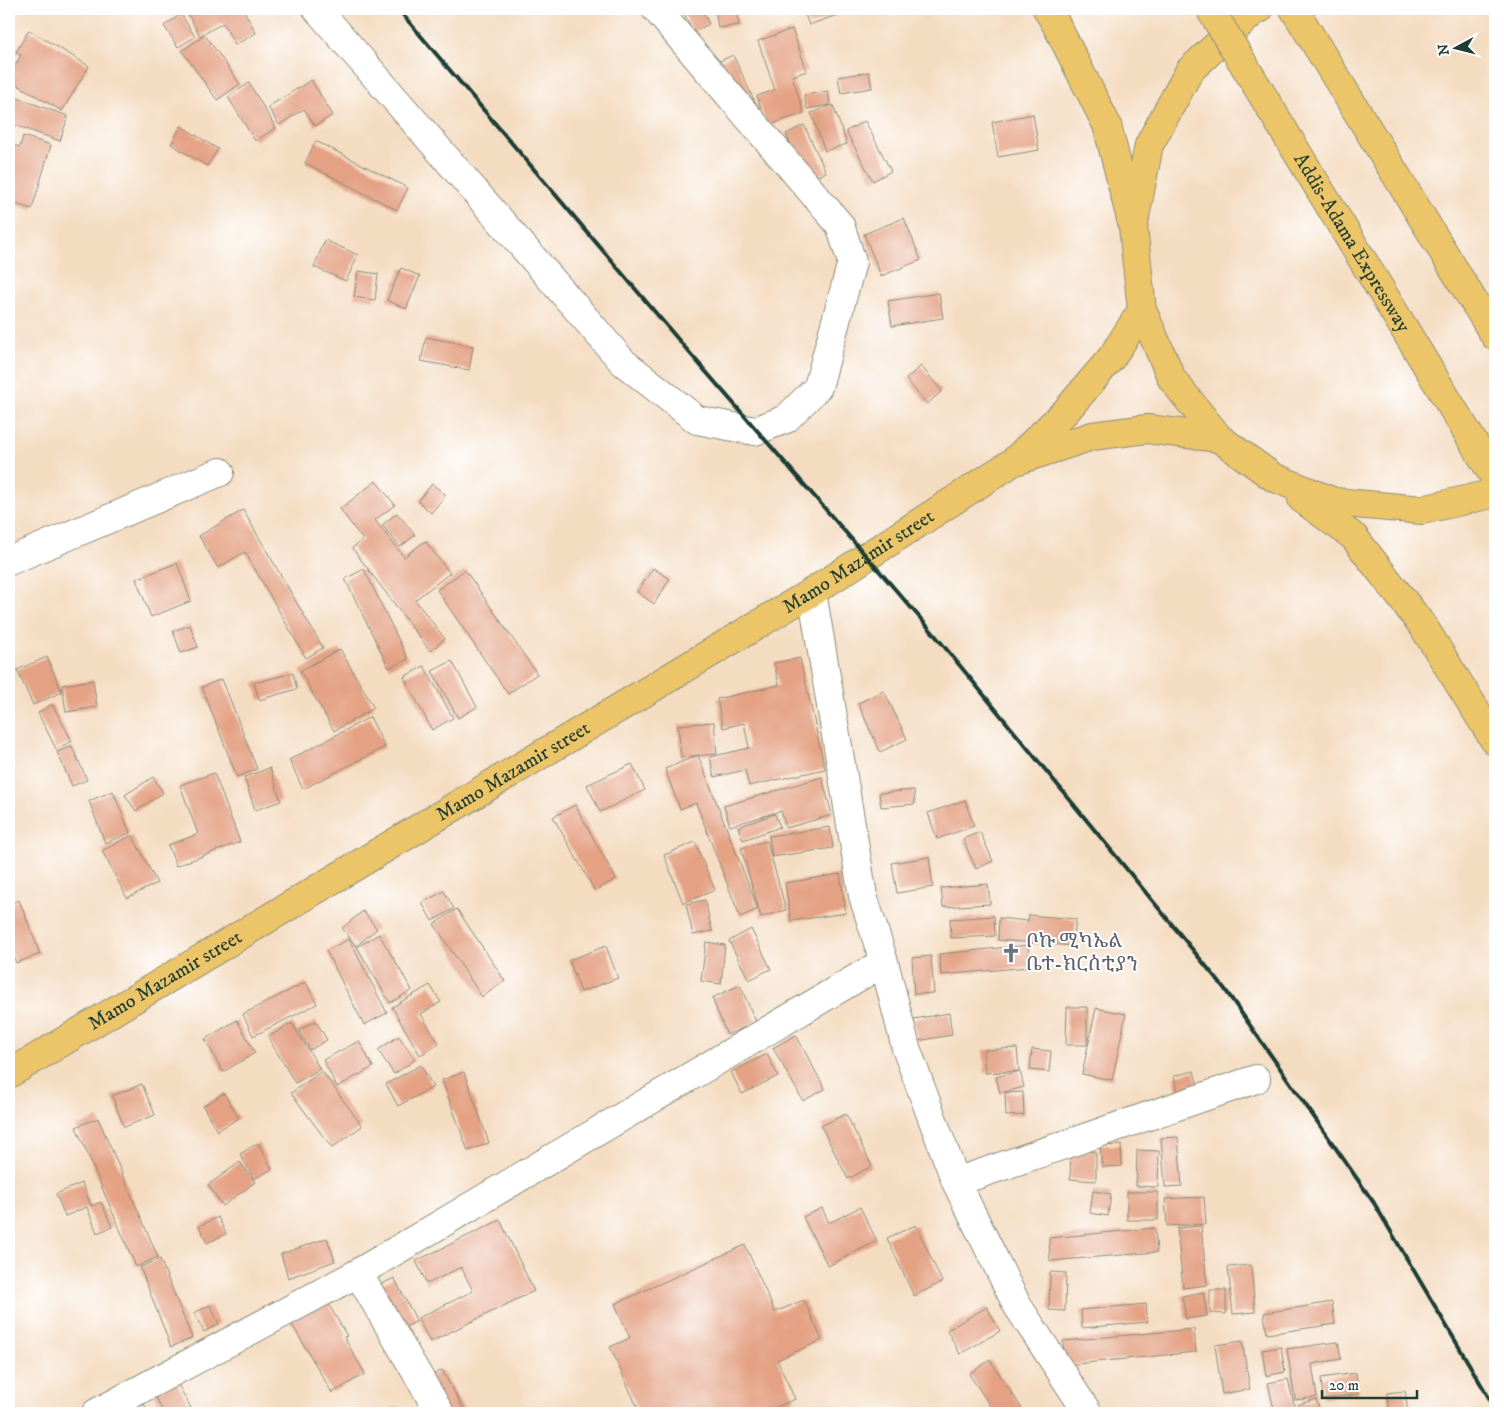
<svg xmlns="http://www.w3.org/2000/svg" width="1504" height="1422" font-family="'IM FELL DW Pica','Noto Serif Ethiopic',serif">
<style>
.building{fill:#e4a183}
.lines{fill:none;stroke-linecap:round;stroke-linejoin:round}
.street-casing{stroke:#8a8c7a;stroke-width:30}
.primary-casing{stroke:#8a8c7a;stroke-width:30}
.highway-casing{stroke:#8a8c7a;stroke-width:30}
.street{stroke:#fff;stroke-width:28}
.primary{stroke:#edc569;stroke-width:28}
.highway{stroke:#edc569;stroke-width:28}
.rail{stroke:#1f3d34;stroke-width:4}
.highway-bridge-casing{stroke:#8a8c7a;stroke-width:30;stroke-linecap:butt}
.highway-bridge{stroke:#edc569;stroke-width:28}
.labels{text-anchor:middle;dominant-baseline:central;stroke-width:4;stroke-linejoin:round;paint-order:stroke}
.street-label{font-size:20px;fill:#1f3d34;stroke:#fff}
.worship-label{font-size:20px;fill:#5b616d;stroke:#fff;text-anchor:start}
</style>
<rect width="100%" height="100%" fill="#fff"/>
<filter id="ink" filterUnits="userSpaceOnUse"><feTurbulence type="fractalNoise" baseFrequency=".02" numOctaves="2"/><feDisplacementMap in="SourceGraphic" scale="10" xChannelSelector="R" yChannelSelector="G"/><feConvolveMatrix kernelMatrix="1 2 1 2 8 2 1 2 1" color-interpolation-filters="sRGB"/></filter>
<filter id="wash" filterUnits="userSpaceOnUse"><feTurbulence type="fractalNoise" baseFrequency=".0096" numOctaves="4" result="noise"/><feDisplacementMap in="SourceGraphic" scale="20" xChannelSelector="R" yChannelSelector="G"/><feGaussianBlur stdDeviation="1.12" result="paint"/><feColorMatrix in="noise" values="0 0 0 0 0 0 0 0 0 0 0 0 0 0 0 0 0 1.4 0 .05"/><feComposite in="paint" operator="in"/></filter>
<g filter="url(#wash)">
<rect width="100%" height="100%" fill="#f4dcc1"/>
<g id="blocks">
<path class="building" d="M191 9H243L256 33 235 45 223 23 200 36 186 11Z
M682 9H702L709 24 693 32Z
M715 9H736L739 25 718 28Z
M803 9H838L840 14 809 25Z
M181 14 195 37 178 47 164 26Z
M792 29 807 71 792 76 804 113 767 126 757 96 775 90 758 41Z
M29 30 89 66 62 111 9 80V77L21 55 16 52Z
M205 35 240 84 217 100 182 51Z
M733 55 760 113 709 66Z
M869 72 872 88 841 93 838 77Z
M311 80 333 115 315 126 304 109 279 125 268 107Z
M249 83 276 128 255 141 228 97Z
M828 91 830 105 807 109 804 95Z
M9 95 68 116 60 141 9 123Z
M833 105 847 144 825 151 811 113Z
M1033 114 1039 150 998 157 992 122Z
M865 121 891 171 873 181 846 131Z
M804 125 826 172 808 181 786 134Z
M181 126 218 149 207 166 171 144Z
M23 136 51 145 32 209 9 202V144L20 147Z
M316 141 408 188 397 210 305 163Z
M904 218 921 260 881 276 864 234Z
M325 240 358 255 346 281 314 267Z
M401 268 420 276 406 309 387 300Z
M358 271 378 274 375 300 354 297Z
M939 293 943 318 892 326 888 301Z
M426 337 473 346 469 370 421 361Z
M921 366 942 391 927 404 906 379Z
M376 481 395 505 375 520 404 557 425 541 450 573 415 600 445 639 430 651 352 548 363 540 340 509Z
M432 484 446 495 431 513 418 501Z
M243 510 323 648 306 658 245 552 218 568 199 536Z
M397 513 415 535 400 547 382 525Z
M177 563 191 601 151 617 136 579Z
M653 568 670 579 654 604 637 592Z
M364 569 408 659 389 668 345 579Z
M465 570 537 674 508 694 437 590Z
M190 625 198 647 181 653 173 631Z
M340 649 374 708 334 731 300 671Z
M47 657 62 692 33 705 17 670Z
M800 658 825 769 749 786 745 770 714 777 710 757 749 748 744 723 723 728 717 699 779 685 774 663Z
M452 661 477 707 458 718 432 671Z
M424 666 453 718 432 730 404 677Z
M293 673 297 689 259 700 254 683Z
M222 679 257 769 237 777 202 687Z
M93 680 97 707 66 712 62 685Z
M884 691 907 739 880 752 858 703Z
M52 704 72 741 56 749 38 713Z
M370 717 385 747 303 789 289 760Z
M714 722 717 754 681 757 678 725Z
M72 746 87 780 72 786 57 752Z
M698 755 758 909 740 917 696 803 680 809 665 769Z
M632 764 645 790 600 812 587 785Z
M270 768 281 801 255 810 244 777Z
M214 773 240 842 176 866 168 845 198 834 180 785Z
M153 777 163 793 136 811 125 795Z
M822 777 832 815 786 828 781 811 730 826 724 806Z
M914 790 915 804 881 807 879 793Z
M113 791 130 833 105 843 89 801Z
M965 800 974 826 937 839 928 813Z
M575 805 616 879 595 891 553 817Z
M775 814 780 827 743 840 738 827Z
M830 827 833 848 772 857 769 836Z
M980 832 993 861 976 869 963 839Z
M132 835 157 883 127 898 102 851Z
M767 841 786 910 761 917 741 848Z
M695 842 715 890 683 903 664 855Z
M929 857 933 887 897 893 892 863Z
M840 874 846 913 791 921 785 883Z
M988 884 990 904 943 907 941 888Z
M444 891 454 909 432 921 422 903Z
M19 900 40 954 16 963 9 945V904Z
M705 900 712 931 693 935 686 904Z
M457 909 505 981 482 997 434 924Z
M363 911 377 929 356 946 342 928Z
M1029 915 1076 919 1073 946 998 940 999 918 1028 921Z
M994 916 995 936 951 938 950 919Z
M751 929 771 969 749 980 729 941Z
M379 934 412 990 390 1003 357 947Z
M349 939 387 1013 364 1025 326 951Z
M706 942 725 945 721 984 701 981Z
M1028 945 1029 967 941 975 939 954Z
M606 946 618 978 581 992 569 960Z
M931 956 934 993 914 994 912 958Z
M306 982 317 1004 253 1036 243 1014Z
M430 985 441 1002 421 1014 439 1044 420 1055 392 1007Z
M740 985 756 1022 727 1035 712 998Z
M1067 1007H1087V1045H1066Z
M1096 1008 1126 1014 1112 1080 1082 1074Z
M949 1013 952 1035 917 1041 914 1019Z
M237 1020 255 1053 223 1072 205 1039Z
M316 1021 327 1040 310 1050 299 1030Z
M292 1023 320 1069 295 1083 268 1037Z
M796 1035 825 1089 803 1101 773 1048Z
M399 1036 415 1060 394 1074 378 1050Z
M359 1041 373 1067 337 1087 323 1060Z
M1017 1048 1019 1071 985 1073 983 1050Z
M1032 1049 1051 1051 1049 1072 1030 1070Z
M767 1054 778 1076 742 1094 731 1072Z
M421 1065 433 1087 398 1106 386 1084Z
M322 1071 362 1126 332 1148 291 1093Z
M1020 1071 1024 1087 1000 1093 996 1077Z
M1194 1071 1200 1093 1179 1098 1174 1076Z
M464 1072 489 1143 468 1151 442 1080Z
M142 1084 155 1115 124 1127 112 1096Z
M1023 1092 1024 1115 1006 1116 1005 1093Z
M224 1093 239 1118 217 1131 203 1106Z
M846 1114 872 1166 848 1179 821 1126Z
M98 1118 158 1257 136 1267 76 1127Z
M1178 1137 1182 1186 1165 1187 1161 1138Z
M258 1143 272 1169 254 1179 240 1154Z
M1121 1145 1122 1166 1102 1167 1100 1146Z
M1137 1150 1159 1151 1158 1187 1136 1186Z
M1071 1151 1096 1152V1181L1070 1179Z
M240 1162 255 1182 223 1206 208 1185Z
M82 1183 91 1206 101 1202 112 1227 97 1233 87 1207 65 1216 56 1194Z
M1093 1191 1111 1194 1108 1216 1090 1213Z
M1127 1192H1158V1220H1127Z
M1204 1197 1206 1224 1167 1226 1165 1199Z
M860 1207 877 1241 828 1266 803 1217 822 1208 829 1223Z
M218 1217 226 1234 207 1243 199 1226Z
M500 1220 534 1291 430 1342 418 1318 473 1291 461 1267 427 1284 416 1261Z
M916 1225 942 1282 914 1296 887 1238Z
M1201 1226 1207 1285 1183 1288 1177 1228Z
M1155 1228 1157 1252 1050 1261 1049 1238Z
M327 1238 335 1261 288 1278 281 1254Z
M745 1245 775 1312 804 1300 822 1340 777 1360 795 1399 763 1413H640L610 1347 630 1338 615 1304Z
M160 1259 192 1338 171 1347 140 1267Z
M1251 1265 1255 1312 1233 1314 1228 1267Z
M1050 1272 1066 1273 1065 1311 1049 1310Z
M394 1278 417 1321 400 1330 376 1287Z
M1210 1290H1226V1314L1210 1313Z
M1203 1292 1207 1316 1186 1319 1182 1296Z
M326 1300 347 1336 344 1337 365 1374 332 1393 290 1321Z
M1332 1302 1335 1324 1267 1334 1264 1313Z
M1146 1304 1148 1322 1082 1328 1081 1310Z
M210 1305 219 1324 204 1332 194 1313Z
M987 1307 1000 1331 960 1354 947 1330Z
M1194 1329 1196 1352 1065 1365 1063 1341Z
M9 1331 15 1355 9 1357Z
M1242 1341 1250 1389 1222 1394 1215 1345Z
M1338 1342 1341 1359 1312 1364 1317 1397 1295 1400 1287 1349Z
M1281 1347 1285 1372 1266 1376 1262 1350Z
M990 1360 1025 1413H995L969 1374Z
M442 1370 466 1413H438L421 1382Z
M1356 1373 1359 1394 1323 1399 1321 1378Z
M1288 1379 1296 1413H1275L1268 1383Z
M177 1383 191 1408 181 1413H164L154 1394Z
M1405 1391 1408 1413H1390L1387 1393Z
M1316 1399 1321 1413H1300L1297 1405Z
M144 1404 149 1413H128Z
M395 1407 399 1413H384Z"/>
</g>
</g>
<g filter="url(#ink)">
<use href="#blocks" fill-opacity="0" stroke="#8a8c7a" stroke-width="1"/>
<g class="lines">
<defs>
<path id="street" d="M317 9 623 362 697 420 755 431 786 419 818 387 852 262 840 225 656 9
M9 561 220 472
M812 592 863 896 884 962 906 1048 956 1182 1017 1305 1088 1413
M956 1182 1256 1079
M358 1273 440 1413
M96 1413 358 1273 884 962"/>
<g id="primary">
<path d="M1047 9 1057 26 1107 125 1131 219"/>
<path d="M1259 9 1254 11 1190 70 1149 145 1133 227 1142 310 1172 379 1219 438 1273 477 1334 502 1422 510 1495 493"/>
<path d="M1019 460 1092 436 1147 429 1219 438"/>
<path d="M1302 499 1354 537 1423 626 1495 741"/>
<path id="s1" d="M9 1074 812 592 1013 462 1066 411 1112 357 1142 310"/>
</g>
<g id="highway">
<path d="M1294 9 1495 336"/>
<path id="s2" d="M1258 88 1495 478"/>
</g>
</defs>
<use href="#street" class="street-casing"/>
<use href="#primary" class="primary-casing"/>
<use href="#highway" class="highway-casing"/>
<use href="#street" class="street"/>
<use href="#primary" class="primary"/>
<use href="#highway" class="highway"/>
<path class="rail" d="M398 9 688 351 934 634 1224 988 1374 1203 1495 1408"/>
<defs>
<path id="highway-bridge" d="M1210 9 1258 88"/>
</defs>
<use href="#highway-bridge" class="highway-bridge-casing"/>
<use href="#highway-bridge" class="highway-bridge"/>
</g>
</g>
<defs>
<symbol id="church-bare" viewBox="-9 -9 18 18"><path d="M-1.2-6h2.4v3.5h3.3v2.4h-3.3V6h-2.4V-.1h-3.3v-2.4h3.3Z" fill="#6b7280" stroke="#fff" stroke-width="2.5" paint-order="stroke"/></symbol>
</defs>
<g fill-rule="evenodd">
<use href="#church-bare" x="997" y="939" width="28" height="28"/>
</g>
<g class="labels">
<g class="street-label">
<text stroke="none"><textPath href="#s2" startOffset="181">Addis-Adama Expressway</textPath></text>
<text stroke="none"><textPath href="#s1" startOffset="992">Mamo Mazamir street</textPath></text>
<text stroke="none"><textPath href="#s1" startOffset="588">Mamo Mazamir street</textPath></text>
<text stroke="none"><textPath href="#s1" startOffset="182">Mamo Mazamir street</textPath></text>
</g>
<g class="worship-label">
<text x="1026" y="941">ቦኩ ሚካኤል<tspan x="1026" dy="23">ቤተ-ክርስቲያን</tspan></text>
</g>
</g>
<rect width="1504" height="1422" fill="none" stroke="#fff" stroke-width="30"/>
<g transform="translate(1456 48) rotate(263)" stroke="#ffffff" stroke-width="4" paint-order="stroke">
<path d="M0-4L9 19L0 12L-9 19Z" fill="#1f3d34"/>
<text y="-8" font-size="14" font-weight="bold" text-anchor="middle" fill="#1f3d34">N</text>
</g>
<path d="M1322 1390v8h95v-8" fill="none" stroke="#1f3d34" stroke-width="2.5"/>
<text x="1329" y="1390" font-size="15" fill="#1f3d34" stroke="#ffffff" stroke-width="4" paint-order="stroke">20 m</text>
</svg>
